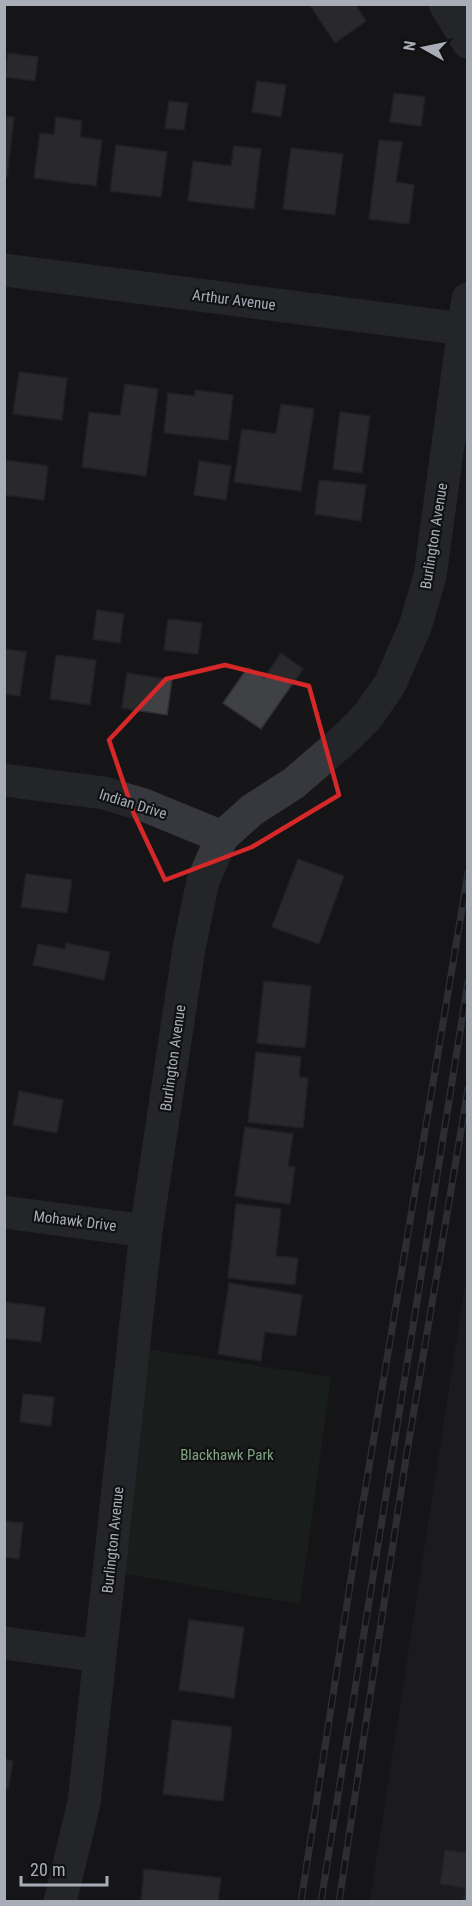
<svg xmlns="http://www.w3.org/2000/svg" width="472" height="1906" font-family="'Roboto Condensed',sans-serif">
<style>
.built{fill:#222225}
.green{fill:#1e261f}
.building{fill:#404145;stroke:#303034;stroke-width:1.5}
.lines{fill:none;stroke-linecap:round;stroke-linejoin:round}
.minor{stroke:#37383d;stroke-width:33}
.rail-casing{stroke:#4a4c52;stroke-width:7}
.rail{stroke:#111113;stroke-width:4.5;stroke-dasharray:14;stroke-linecap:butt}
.marked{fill:none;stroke:#d62828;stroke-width:4.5;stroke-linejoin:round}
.labels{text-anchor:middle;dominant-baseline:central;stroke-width:4.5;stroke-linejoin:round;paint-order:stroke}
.street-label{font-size:15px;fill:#a8adb8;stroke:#111113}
.park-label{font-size:15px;fill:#7fa381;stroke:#111113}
</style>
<rect width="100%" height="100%" fill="#161618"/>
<path class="built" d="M467 1272V1901H370Z"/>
<path class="green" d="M147 1349 331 1377 300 1604 121 1573Z"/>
<path class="building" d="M309 4H355L366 21 335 43Z
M8 53 38 57 35 81 5 77Z
M257 81 286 85 281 117 252 112Z
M394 93 425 97 421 126 390 122Z
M169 101 188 103 184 130 165 128Z
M4 116 14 117 7 177H4Z
M56 117 82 121 80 137 102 140 96 186 34 178 40 133 54 135Z
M379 140 402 142 396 182 414 185 409 224 369 219Z
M116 145 167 152 161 197 110 191Z
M234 146 261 149 254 209 188 201 193 161 231 166Z
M291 148 343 154 335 215 283 209Z
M19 372 67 378 62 420 13 414Z
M125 384 158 389 146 476 82 467 89 412 120 416Z
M195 390 233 395 228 440 164 433 168 393 195 396Z
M281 404 314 409 301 491 234 482 242 429 276 434Z
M340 412 370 416 362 473 333 469Z
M4 460 48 466 44 500 4 495Z
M199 461 231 466 226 500 194 495Z
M319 480 366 485 361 521 315 514Z
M97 610 124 614 120 643 93 639Z
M168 619 202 623 198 654 164 650Z
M4 649 26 652 20 696 4 694Z
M281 653 303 669 261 729 223 703 248 667 264 678Z
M56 655 96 660 90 705 50 699Z
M127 673 172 680 167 715 122 708Z
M298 859 344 876 319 944 272 927Z
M26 874 72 880 67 913 21 907Z
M66 943 110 952 104 980 33 965 38 944 65 949Z
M264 981 311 986 305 1048 257 1043Z
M256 1052 301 1057 299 1077 308 1078 303 1128 248 1122Z
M19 1091 63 1100 57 1133 13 1125Z
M245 1127 293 1134 288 1166 295 1167 290 1204 235 1196Z
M236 1204 281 1209 276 1256 298 1258 295 1285 228 1278Z
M229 1283 302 1295 296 1336 265 1332 261 1361 218 1354Z
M4 1302 45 1307 41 1342 4 1338Z
M23 1394 54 1397 51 1426 20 1422Z
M4 1521 23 1523 19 1559 4 1557Z
M189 1620 244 1627 234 1698 179 1690Z
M172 1720 232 1727 223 1801 163 1794Z
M4 1759 13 1761 8 1789 4 1788Z
M445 1850 468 1853V1902H463L465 1888 440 1884Z
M144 1869 221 1878 218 1902H141Z"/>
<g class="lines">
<path class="minor" d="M445 4 468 42
M4 270 464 329
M4 780 104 793 144 805 222 837
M4 1212 146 1231
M4 1643 100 1656
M60 1902 84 1803 146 1231 189 948 203 881 222 837 252 810 294 783 345 739 367 717 390 684 403 654 415 627 430 576 468 299"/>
<defs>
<path id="rail" d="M301 1902 359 1527 468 873
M321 1902 468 982
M339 1902 406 1458 468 1089"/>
</defs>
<use href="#rail" class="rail-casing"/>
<use href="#rail" class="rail"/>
</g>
<path d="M0 0H472V1906H0ZM225 665 309 686 339 795 252 847 165 880 134 814 109 740 166 679Z" fill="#161618" fill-opacity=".55" fill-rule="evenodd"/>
<path class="marked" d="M225 665 309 686 339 795 252 847 165 880 134 814 109 740 166 679Z"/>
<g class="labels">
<g class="street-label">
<text transform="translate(234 300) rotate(7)">Arthur Avenue</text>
<text transform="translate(434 536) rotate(-81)">Burlington Avenue</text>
<text transform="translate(133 804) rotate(17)">Indian Drive</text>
<text transform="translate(173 1058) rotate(-82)">Burlington Avenue</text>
<text transform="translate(75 1221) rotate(7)">Mohawk Drive</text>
<text transform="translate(113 1540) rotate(-84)">Burlington Avenue</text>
</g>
<g class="park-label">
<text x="227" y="1455">Blackhawk Park</text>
</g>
</g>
<rect width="472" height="1906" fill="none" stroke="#a8adb8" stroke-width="12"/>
<g transform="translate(424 48) rotate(279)" stroke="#111113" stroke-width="4.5" paint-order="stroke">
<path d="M0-4.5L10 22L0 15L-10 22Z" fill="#a8adb8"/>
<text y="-9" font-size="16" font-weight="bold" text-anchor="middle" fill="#a8adb8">N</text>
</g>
<path d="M21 1876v9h86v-9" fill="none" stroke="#a8adb8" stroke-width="3"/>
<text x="30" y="1876" font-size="18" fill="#a8adb8" stroke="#111113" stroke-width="4.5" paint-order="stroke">20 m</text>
</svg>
